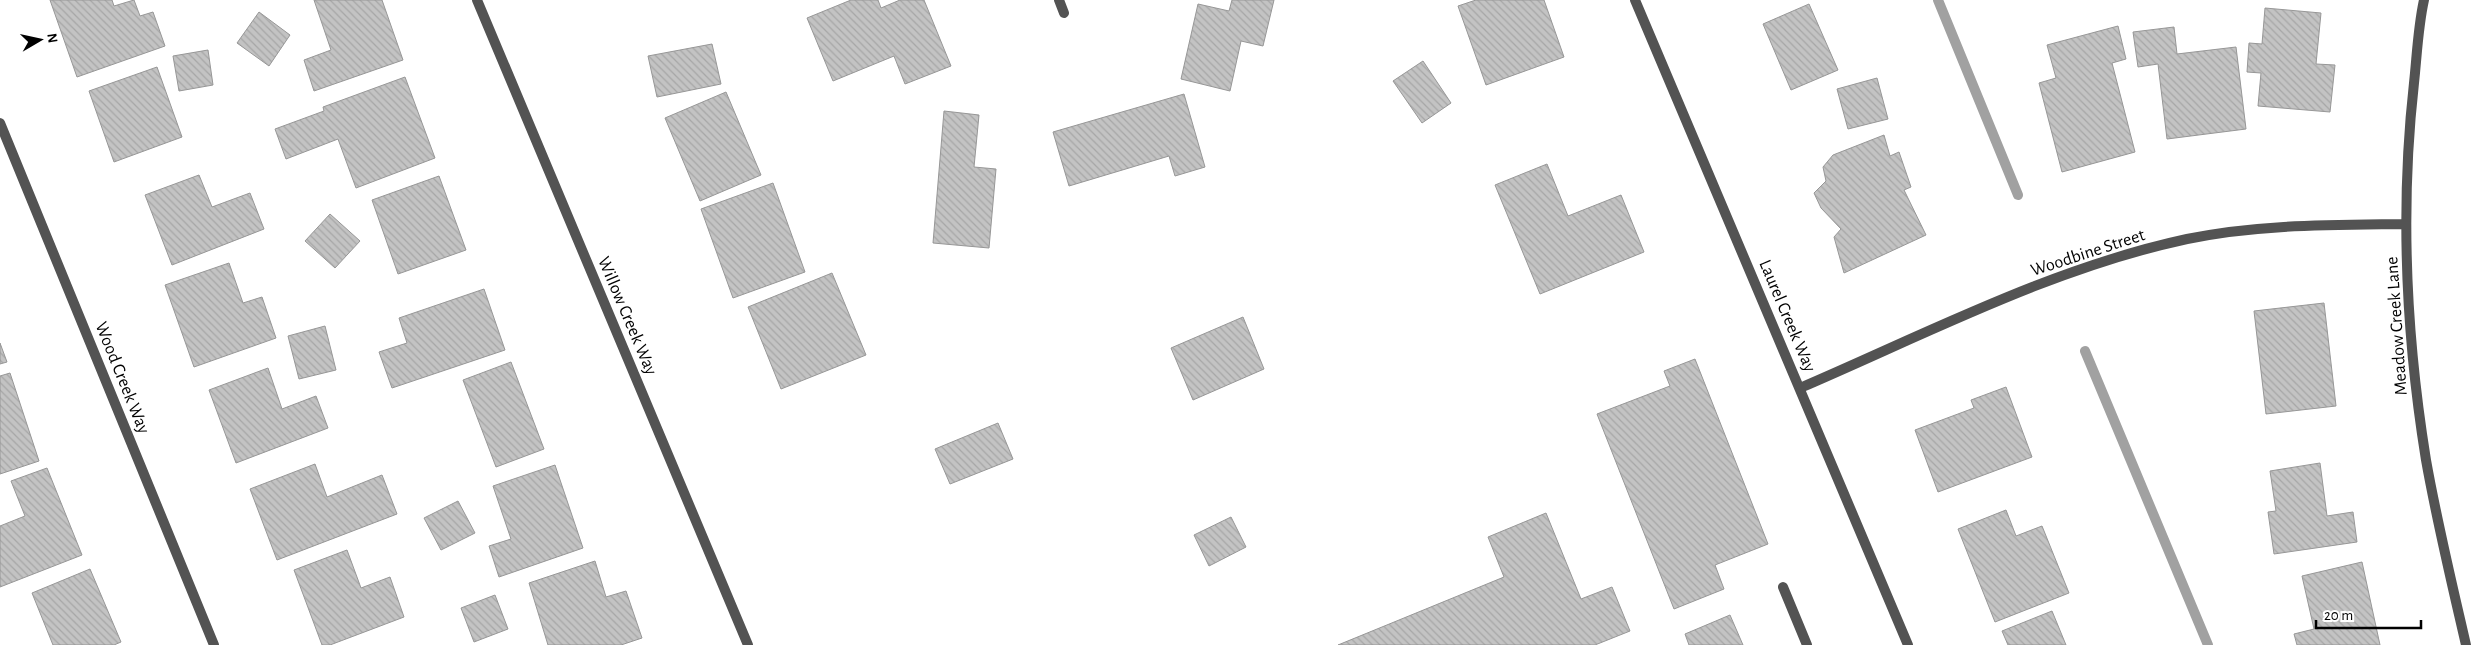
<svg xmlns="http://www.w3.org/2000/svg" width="2491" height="645" font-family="'Alegreya Sans',sans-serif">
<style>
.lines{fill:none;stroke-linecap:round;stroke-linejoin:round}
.stream{stroke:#a1a1a1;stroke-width:10}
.building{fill:url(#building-back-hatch);stroke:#979797}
.lane{stroke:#535353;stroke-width:10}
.street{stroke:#535353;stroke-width:10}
.labels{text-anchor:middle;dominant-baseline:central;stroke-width:4.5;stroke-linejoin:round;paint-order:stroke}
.street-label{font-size:18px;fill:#000;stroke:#fff}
</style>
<defs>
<pattern id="building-back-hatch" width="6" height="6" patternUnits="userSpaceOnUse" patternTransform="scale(1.25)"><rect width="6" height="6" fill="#c3c3c3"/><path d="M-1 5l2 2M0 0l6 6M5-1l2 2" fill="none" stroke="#a6a6a6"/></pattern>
</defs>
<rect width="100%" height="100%" fill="#fff"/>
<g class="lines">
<path class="stream" d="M1938 0 2018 195
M2085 351 2208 645"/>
</g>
<path class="building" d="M50 0H112L114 6 134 0 140 16 153 12 165 46 77 77Z
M314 0H382L403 60 314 91 304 60 331 50Z
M851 0H878L881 8 900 0H924L951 66 905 84 894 56 833 81 807 18Z
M1232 0H1274L1263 46 1241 41 1230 91 1181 79 1198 4 1229 11Z
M1476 0H1544L1564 57 1486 85 1458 6Z
M1809 4 1838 70 1791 90 1763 24Z
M2265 8 2321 13 2316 64 2335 65 2330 112 2258 106 2261 73 2247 72 2249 43 2262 44Z
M259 12 290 35 269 66 237 43Z
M2118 26 2126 59 2112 63 2135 152 2062 172 2039 83 2056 78 2047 45Z
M2174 27 2177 54 2236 47 2246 129 2167 139 2158 64 2138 67 2133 32Z
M712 44 721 84 657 97 648 56Z
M208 50 213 85 179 91 173 56Z
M1423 61 1451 103 1422 123 1393 81Z
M157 67 182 137 114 162 89 91Z
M405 77 435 158 356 188 338 139 286 159 275 129 324 111 323 107Z
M1877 78 1888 119 1848 129 1837 89Z
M726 92 761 175 700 201 665 118Z
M1184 94 1205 167 1175 176 1169 156 1069 186 1053 132Z
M944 111 979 115 974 167 996 169 989 248 933 243Z
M1884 135 1890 156 1899 152 1911 187 1904 190 1926 235 1844 273 1834 237 1841 229 1821 208 1814 193 1826 181 1823 167 1833 155Z
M1547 164 1568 216 1621 195 1644 252 1540 294 1495 185Z
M199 175 212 207 250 193 264 229 172 265 145 195Z
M439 176 466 250 398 274 372 200Z
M773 183 805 272 733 298 701 209Z
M330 214 360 241 335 268 305 241Z
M229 263 243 303 262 297 276 338 194 367 165 285Z
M832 273 866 355 781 389 748 307Z
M484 289 505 350 392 388 379 352 407 343 399 318Z
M2324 303 2336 406 2266 414 2254 311Z
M1243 317 1264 369 1193 400 1171 348Z
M325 326 336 370 299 379 288 336Z
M0 343 7 362 0 364Z
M1695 359 1768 544 1715 565 1724 589 1674 609 1597 414 1670 386 1664 371Z
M511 362 544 449 496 467 463 380Z
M268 368 282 409 316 396 328 428 236 463 209 390Z
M10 373 39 461 0 474V376Z
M2006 387 2032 457 1938 492 1915 430 1974 408 1971 400Z
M998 423 1013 459 950 484 935 449Z
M2320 463 2327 516 2353 512 2357 542 2274 554 2268 512 2276 511 2270 471Z
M315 464 327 497 382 475 397 514 277 560 250 489Z
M555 465 583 548 499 577 489 546 511 539 493 486Z
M47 468 82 555 0 587V526L25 516 11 481Z
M458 501 475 533 441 550 424 518Z
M2006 510 2016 536 2042 526 2069 593 1995 622 1958 529Z
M1546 513 1581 599 1612 587 1630 631 1595 645H1338L1504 577 1488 537Z
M1231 517 1246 547 1209 566 1194 535Z
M347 550 361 588 390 577 404 617 330 645H322L294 570Z
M595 561 606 597 626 591 642 638 621 645H548L529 583Z
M2362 562 2380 645H2297L2294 634 2314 629 2302 576Z
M90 569 121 642 114 645H53L32 593Z
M495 595 508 629 474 642 461 608Z
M2052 611 2066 645H2008L2002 631Z
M1730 615 1743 645H1689L1685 634Z"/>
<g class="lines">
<path class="lane" d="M1783 587 1807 645"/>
<path class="street" d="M477 0 748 645
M1059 0 1064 13
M1635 0 1908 645
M2424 0C2418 27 2417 55 2414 83 2400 208 2406 336 2426 460 2437 522 2452 584 2466 645
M0 123 214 645
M1800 388C1926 334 2052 268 2187 239 2259 224 2333 225 2406 224"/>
</g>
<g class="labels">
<g class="street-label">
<text transform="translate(2088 253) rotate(-18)">Woodbine Street</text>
<text transform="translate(627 316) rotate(67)">Willow Creek Way</text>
<text transform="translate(1787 316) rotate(67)">Laurel Creek Way</text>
<text transform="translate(2397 326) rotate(-94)">Meadow Creek Lane</text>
<text transform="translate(122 378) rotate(68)">Wood Creek Way</text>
</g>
</g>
<g transform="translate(40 40) rotate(81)" stroke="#ffffff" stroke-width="4" paint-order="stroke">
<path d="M0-4L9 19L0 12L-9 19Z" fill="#000000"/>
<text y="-8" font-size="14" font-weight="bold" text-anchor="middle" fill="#000000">N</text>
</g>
<path d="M2316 620v8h105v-8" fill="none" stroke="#000000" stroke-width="2.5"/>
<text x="2324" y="620" font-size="15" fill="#000000" stroke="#ffffff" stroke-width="4" paint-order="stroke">20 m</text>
</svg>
